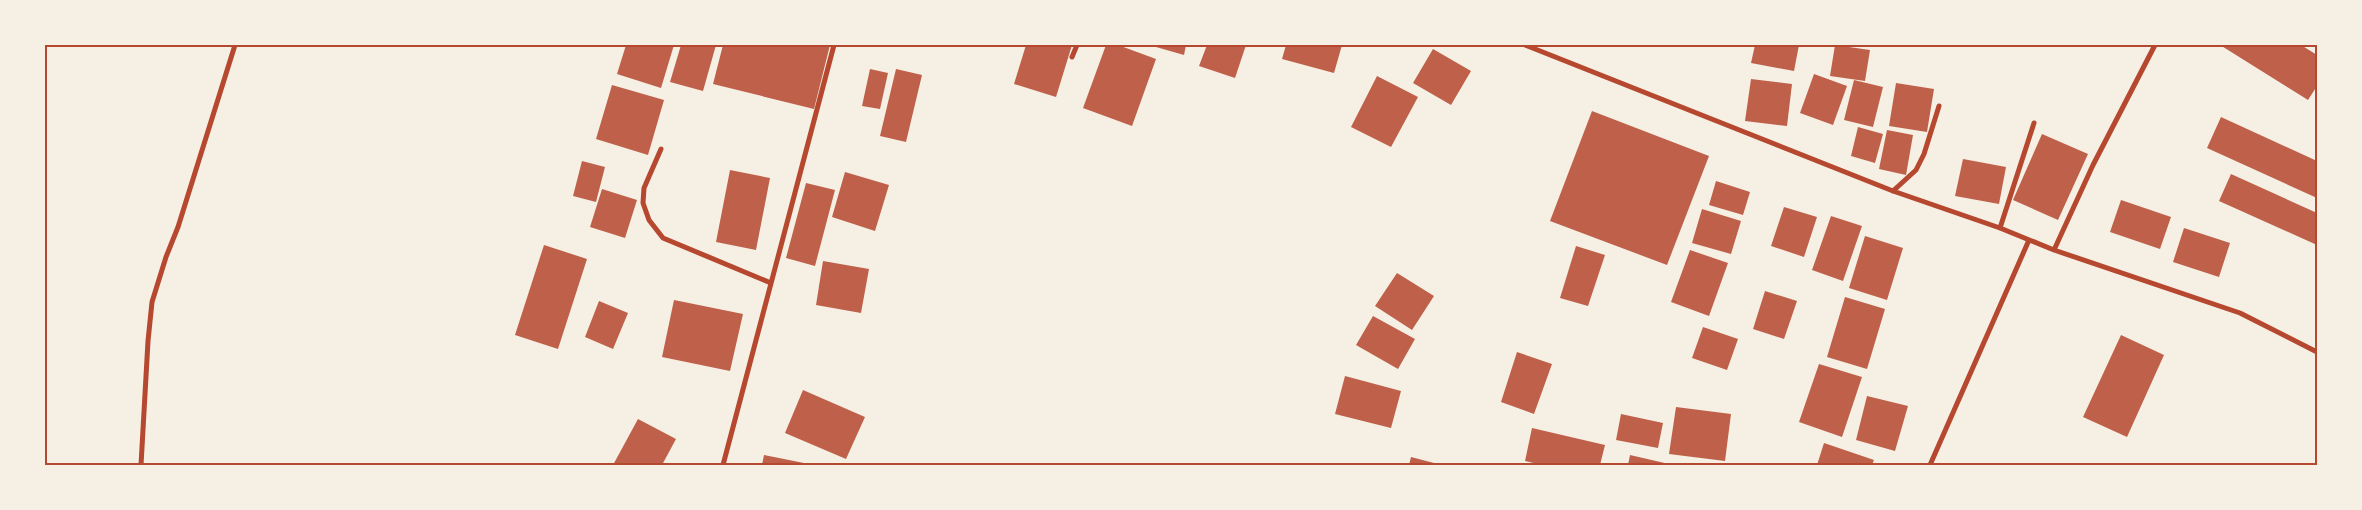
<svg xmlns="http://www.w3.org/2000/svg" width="2362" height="510" font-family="'Archivo Narrow',sans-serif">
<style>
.building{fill:#bf614a}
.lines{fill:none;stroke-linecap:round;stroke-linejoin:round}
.minor{stroke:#b5482f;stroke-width:5}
.neatline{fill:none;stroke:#b5482f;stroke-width:2}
</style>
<rect width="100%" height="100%" fill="#f6efe4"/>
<path class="building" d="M626 45H674L661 88 617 74Z
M681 45H716L703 91 670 82Z
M723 45H830L814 109 713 84Z
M1026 45H1072L1056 97 1014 84Z
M1106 45H1118L1156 59 1132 126 1083 108Z
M1149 45H1186L1184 55Z
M1207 45H1246L1235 78 1199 66Z
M1286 45H1342L1334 73 1282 59Z
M1755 45H1799L1794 71 1751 63Z
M1835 45 1870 50 1865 81 1830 76Z
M2220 45H2301L2317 55V86L2308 100Z
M1433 49 1471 71 1451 105 1413 83Z
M870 69 888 73 880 109 862 106Z
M896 69 922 75 906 142 880 136Z
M1814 74 1847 86 1833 125 1800 113Z
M1377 76 1418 97 1391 147 1351 127Z
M1751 79 1792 84 1787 126 1745 121Z
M1854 80 1883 87 1873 127 1844 120Z
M1896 83 1934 89 1927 132 1889 126Z
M612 85 664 100 648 155 596 139Z
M1592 111 1709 156 1667 265 1550 221Z
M2221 117 2317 161V198L2207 148Z
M1858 127 1883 134 1875 163 1851 156Z
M1887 130 1913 135 1906 175 1879 169Z
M2042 134 2088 154 2058 220 2013 200Z
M1963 159 2006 167 1999 204 1955 196Z
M582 161 605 167 596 202 573 196Z
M730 170 770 178 756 250 716 242Z
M845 172 889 185 875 231 832 217Z
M2231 174 2317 213V245L2219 201Z
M1716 181 1750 192 1743 215 1709 205Z
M806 183 835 190 815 266 786 258Z
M602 189 637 200 625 238 590 227Z
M2121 200 2171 217 2160 249 2110 232Z
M1784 207 1817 217 1804 257 1771 246Z
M1702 209 1741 221 1731 254 1692 243Z
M1831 216 1862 226 1843 281 1812 270Z
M2184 228 2230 243 2219 277 2173 262Z
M1865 236 1903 248 1887 300 1849 288Z
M544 245 587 259 558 349 515 335Z
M1576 246 1605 255 1588 306 1560 298Z
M1690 250 1728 263 1709 316 1671 302Z
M823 261 869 269 861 313 816 305Z
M1397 273 1434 296 1412 330 1375 306Z
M1765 291 1797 301 1784 339 1753 329Z
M1845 297 1885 309 1867 369 1827 357Z
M674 300 743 314 730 371 662 357Z
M599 301 628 313 613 349 585 337Z
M1373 316 1415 339 1398 369 1356 345Z
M1703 327 1738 339 1727 370 1692 358Z
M2121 335 2164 355 2127 437 2083 417Z
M1517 352 1552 364 1534 414 1501 402Z
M1819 364 1862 377 1842 437 1799 422Z
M1345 376 1401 391 1391 428 1335 414Z
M803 390 865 417 846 459 785 433Z
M1867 396 1908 406 1895 451 1856 440Z
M1676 407 1731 414 1725 461 1669 454Z
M1621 414 1663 423 1658 448 1616 440Z
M638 419 676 439 662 465H613Z
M1532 428 1605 445 1600 465H1542L1525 461Z
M1824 443 1874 460 1872 465H1817Z
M764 455 809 464V465H762Z
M1630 455 1669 464V465H1628Z
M1411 457 1438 464 1437 465H1409Z"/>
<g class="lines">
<path class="minor" d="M1525 45 1893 191 2000 228 2054 250 2240 313 2317 352
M1072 57 1077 45
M661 149 644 188 643 203 649 220 663 238 771 283
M1893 191 1916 170 1924 154 1939 106
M2000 228 2034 123
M2054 250 2093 165 2155 45
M141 465 148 341 152 302 166 257 178 227 235 45
M723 465 834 45
M1930 465 2029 240"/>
</g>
<rect width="2362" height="510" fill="none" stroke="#f6efe4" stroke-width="92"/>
<rect x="46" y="46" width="2270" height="418" class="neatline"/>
</svg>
